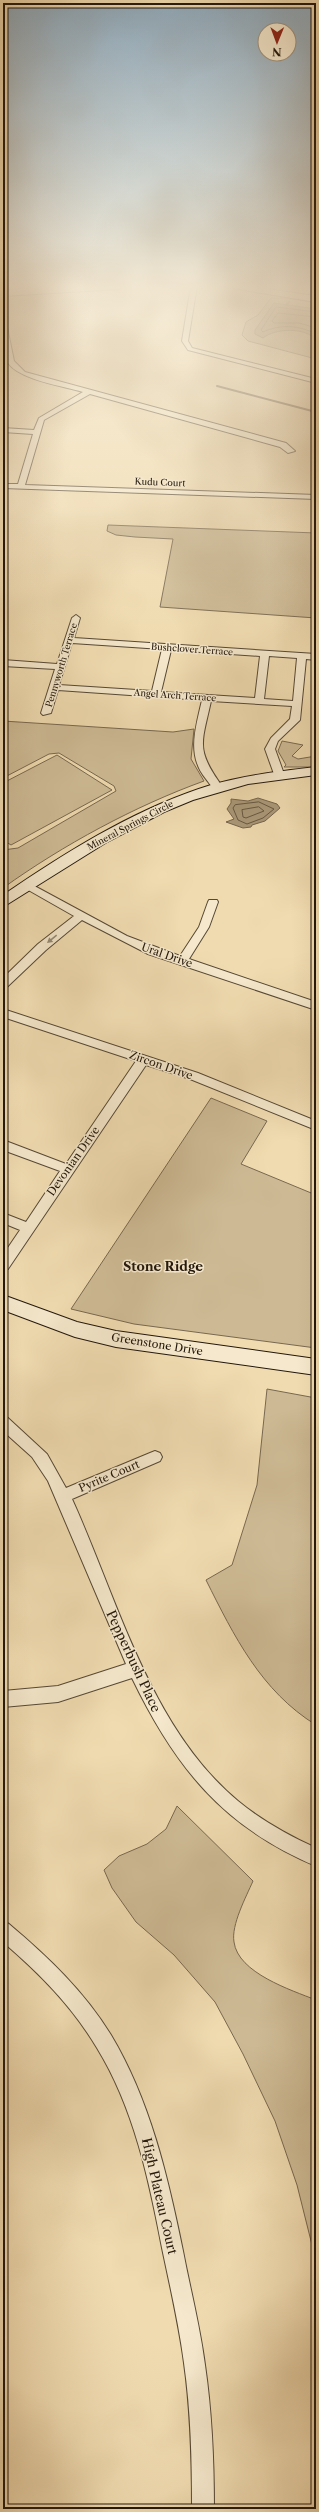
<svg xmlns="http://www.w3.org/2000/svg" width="319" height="2512" font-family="'Libre Caslon Text',serif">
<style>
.green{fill:#cdba94;stroke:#786850}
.water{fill:#aa9878;stroke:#74644d}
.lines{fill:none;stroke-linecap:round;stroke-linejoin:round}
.shore{stroke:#665842;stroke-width:1}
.stream{stroke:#74644d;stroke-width:2}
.street-casing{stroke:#564835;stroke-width:2}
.secondary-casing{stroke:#22170c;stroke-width:2}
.street{fill:#f5e8cc;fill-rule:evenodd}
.secondary{fill:#f5e8cc;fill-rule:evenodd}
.oneway{fill:#968a76}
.labels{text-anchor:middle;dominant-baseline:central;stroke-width:3;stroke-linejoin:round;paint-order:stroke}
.far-street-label{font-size:9px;fill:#22170c;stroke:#f5e8cc}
.street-label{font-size:11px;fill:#22170c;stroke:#f5e8cc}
.quarter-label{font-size:13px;font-weight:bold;fill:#22170c;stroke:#f5e8cc}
.near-street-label{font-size:13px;fill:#22170c;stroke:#f5e8cc}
</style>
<rect width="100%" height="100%" fill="#f0dbb0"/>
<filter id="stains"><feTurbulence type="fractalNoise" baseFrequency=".005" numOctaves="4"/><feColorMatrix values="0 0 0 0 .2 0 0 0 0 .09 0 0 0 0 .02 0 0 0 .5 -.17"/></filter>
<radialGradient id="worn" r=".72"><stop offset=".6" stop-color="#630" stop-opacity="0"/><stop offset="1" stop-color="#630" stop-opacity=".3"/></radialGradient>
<path class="green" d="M271 298H287L316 303V359L248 341 242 335 246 322 258 315Z
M108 525 316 533V618L160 607 173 539 135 537 116 535 107 531Z
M3 721 173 732 194 729 191 759 204 781C135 806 63 845 3 888V850L18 848 116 791 114 786 59 753 49 754 3 778Z
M282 741 303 745 292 756 298 759 316 756V767H284L286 765 278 751Z
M57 755 112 790 11 845 3 840V783Z
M211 1098 267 1121 241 1164 316 1195V1348L134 1324 71 1309Z
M267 1389 316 1398V1725C261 1691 234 1636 206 1580L232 1565 257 1485Z
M177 1806 253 1881C246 1897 231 1925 234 1942 238 1973 291 1990 316 2000V2261L297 2185 275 2121 243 2054 215 2002 174 1955 136 1922 112 1888 104 1870 119 1856 147 1844 166 1829Z"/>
<path class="water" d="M274 303 316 309V340C306 327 275 328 263 338L255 334V330Z
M258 798 277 804 280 808 265 821 252 825 251 827 243 828 226 822 234 819 227 809 231 803V799L248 801Z"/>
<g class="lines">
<path class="shore" d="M316 312 276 307 261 330 263 332C280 324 299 325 316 334
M316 317 278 313 272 321 274 323H299L316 328
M259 802 274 809 263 818 247 824 238 820 233 808 235 805Z
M259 807 264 811 246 818 243 817 242 810Z"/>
<path class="stream" d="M303 286V290
M286 305 289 302
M217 386 316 412"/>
<defs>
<path id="street" d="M191 286H197L188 341 192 348 316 379V383L188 350 182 341Z
M3 320 6 322 14 361 25 372 286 443 295 451 288 453 280 447 90 394 44 420 25 485 316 495V499L3 488V484H18L33 434 3 432V428L34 430 39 418 83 392C63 386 20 380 8 363 1 353 3 332 3 320Z
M76 615 80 618 74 638 316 654V660L306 659 300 720 278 741 275 749 284 774 282 776H276L274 774 265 749 271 738 290 719 292 706 211 701C202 743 195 749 222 786L217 789C212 788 209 783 206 779 186 755 196 727 202 700L58 690 51 713 43 715 41 713 55 669 3 666V660L57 664 72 618ZM72 643 162 649 152 691 59 685ZM171 650 260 656 255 698 161 692ZM269 656 297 658 293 701 264 699Z
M27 882 127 936 180 956 199 927 208 902 209 900H217L218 902 209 927 189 959 316 1002V1010L148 954 82 920 46 950 7 987 3 988V978L38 944 74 916 23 887V883Z
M3 1009 198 1073 316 1121V1130L190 1079 146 1065 8 1269 3 1270V1255L20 1230 3 1223V1213L26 1222 60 1171 3 1150V1140L66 1164 136 1061 3 1017Z
M3 1416 8 1418 47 1454 66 1488 150 1453 155 1451 160 1453 162 1457 160 1461 72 1499C118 1600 150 1728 238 1801 262 1821 288 1835 316 1848V1866C223 1827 175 1767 132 1678L58 1702 3 1707V1691L58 1686 126 1664 48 1481 32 1457 3 1431Z
M3 1921 9 1924C48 1957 84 1991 111 2035 150 2100 168 2177 183 2251 190 2288 200 2326 205 2365 212 2413 214 2461 214 2509H192C192 2460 191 2412 184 2363 179 2325 170 2286 162 2248 149 2180 134 2108 97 2048 72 2006 39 1973 3 1942Z"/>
<path id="secondary" d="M71 286H123L119 289 3 296V290Z
M220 286H245L316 296V302Z
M316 767V775L248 784 193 800 164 812 107 842 3 907V895L15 887C76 846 140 807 211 785 245 775 281 771 316 767Z
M3 1295 77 1322 116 1331 316 1359V1375L116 1347 75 1337 3 1310Z"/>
</defs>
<use href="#street" class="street-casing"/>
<use href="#secondary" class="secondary-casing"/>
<use href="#street" class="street"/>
<use href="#secondary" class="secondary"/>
</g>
<defs><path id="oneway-solid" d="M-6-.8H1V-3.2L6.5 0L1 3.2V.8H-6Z"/></defs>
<use class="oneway" href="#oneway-solid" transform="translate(52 939) rotate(141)"/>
<linearGradient id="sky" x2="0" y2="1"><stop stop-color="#8fa9bb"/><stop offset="0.45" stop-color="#f8efdb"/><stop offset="1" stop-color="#f8efdb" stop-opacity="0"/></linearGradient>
<rect width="319" height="638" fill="url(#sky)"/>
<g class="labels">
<g class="far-street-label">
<text transform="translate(160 482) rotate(2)">Kudu Court</text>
<text transform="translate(192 649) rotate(4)">Bushclover Terrace</text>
<text transform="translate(61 665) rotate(-73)">Pennyworth Terrace</text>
<text transform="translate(175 695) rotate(4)">Angel Arch Terrace</text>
<text transform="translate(130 825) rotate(-28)">Mineral Springs Circle</text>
</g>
<g class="street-label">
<text transform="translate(167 955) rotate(19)">Ural Drive</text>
<text transform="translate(161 1065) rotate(19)">Zircon Drive</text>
<text transform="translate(73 1161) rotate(-55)">Devonian Drive</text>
<text transform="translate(157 1344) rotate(9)">Greenstone Drive</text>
<text transform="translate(109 1476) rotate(-23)">Pyrite Court</text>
</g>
<g class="quarter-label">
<text x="163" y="1266">Stone Ridge</text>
</g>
<g class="near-street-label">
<text transform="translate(134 1661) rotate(65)">Pepperbush Place</text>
<text transform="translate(160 2196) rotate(77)">High Plateau Court</text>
</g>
</g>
<rect width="319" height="2512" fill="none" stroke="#f0dbb0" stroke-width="16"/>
<rect x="4" y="4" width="311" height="2504" fill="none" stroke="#22170c" stroke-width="2"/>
<rect x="8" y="8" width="303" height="2496" fill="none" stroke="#22170c"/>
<g transform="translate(277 42) rotate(181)"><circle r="19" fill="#f5e8cc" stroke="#a1947f"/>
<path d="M0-3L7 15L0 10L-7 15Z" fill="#8f2418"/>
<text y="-6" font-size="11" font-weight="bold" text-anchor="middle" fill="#22170c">N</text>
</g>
<rect width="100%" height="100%" filter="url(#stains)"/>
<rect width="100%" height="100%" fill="url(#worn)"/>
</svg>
